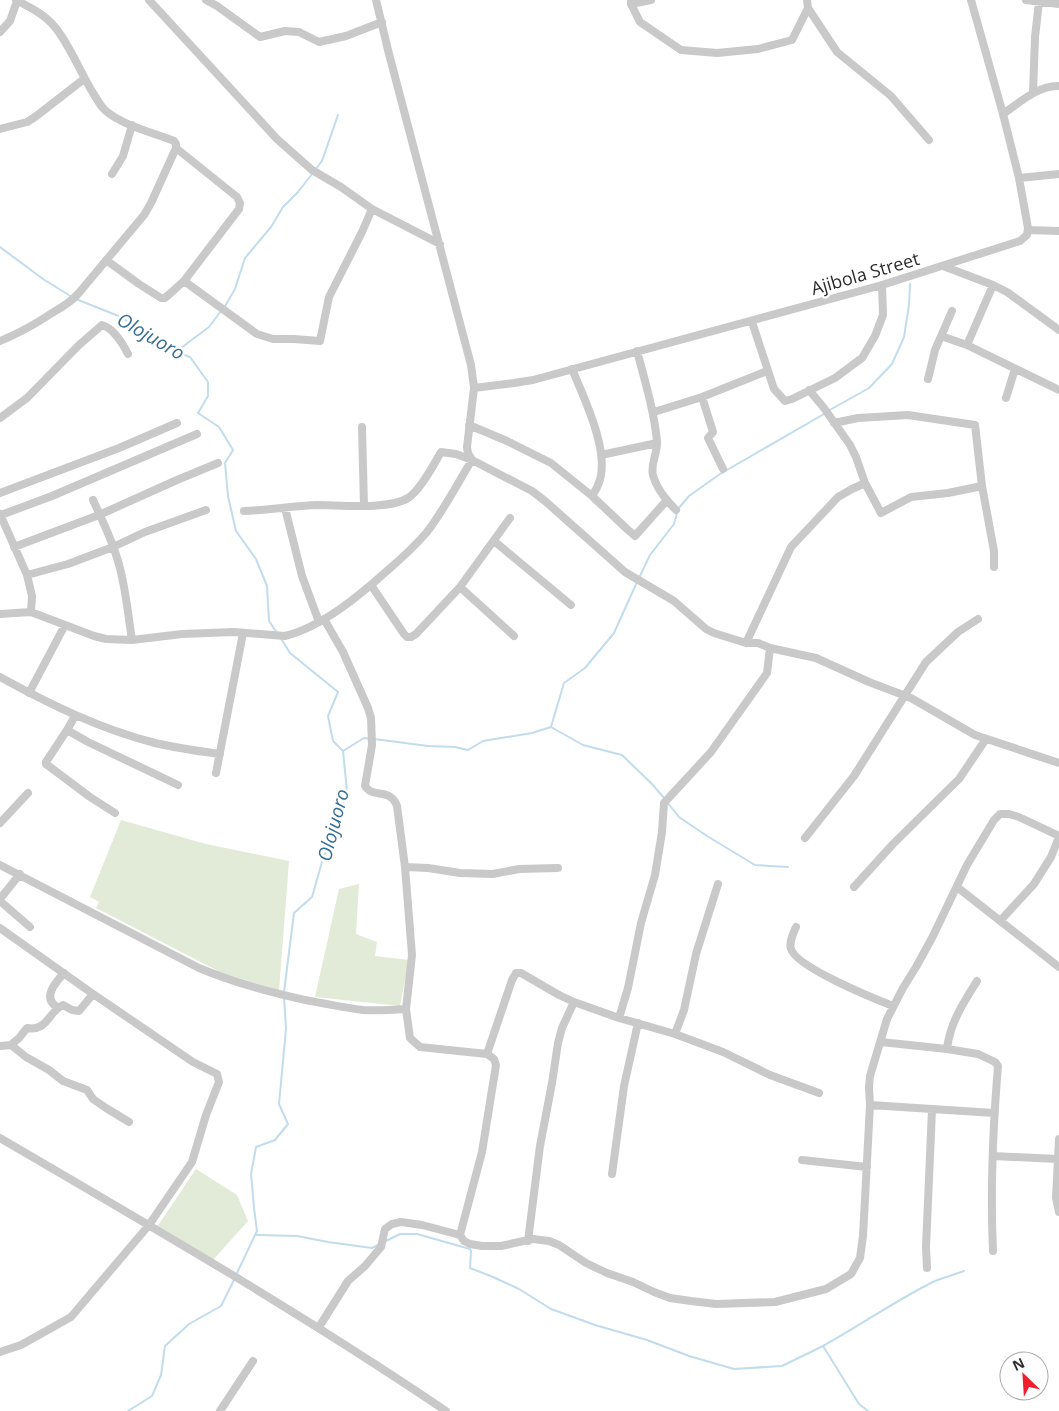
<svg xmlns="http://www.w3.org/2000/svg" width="1059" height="1411" font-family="'Open Sans',sans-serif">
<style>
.green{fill:#e2ebd7}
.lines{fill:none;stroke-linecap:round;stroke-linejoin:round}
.stream{stroke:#c1dced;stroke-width:2}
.minor{stroke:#c9c9c9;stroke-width:8}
.labels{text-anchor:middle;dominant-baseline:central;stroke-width:5;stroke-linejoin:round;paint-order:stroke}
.street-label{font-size:18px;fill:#2c2c2c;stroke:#fff}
.water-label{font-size:19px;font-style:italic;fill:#346e94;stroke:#fff}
</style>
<rect width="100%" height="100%" fill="#fff"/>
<path class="green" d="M121 820 206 844 289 861 279 991 220 972 96 908 99 902 90 897Z
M359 884 356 934 377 942 375 956 409 960 400 1006 315 997 339 889Z
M196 1169 237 1195 248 1221 213 1260 157 1227Z"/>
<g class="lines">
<path class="stream" d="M315 170 322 161 338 115
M0 247 43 279 72 297
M76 299 121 317 176 352 190 357 208 382V396L198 413 219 427 233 450 225 463 228 496 236 531 256 559 267 586 269 621 277 633
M224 308 235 289 245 258 271 227 283 207 298 192 312 174
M177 351 209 327 221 311
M828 411 869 388 892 364 904 337 909 305 910 284
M678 509 689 496 720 474 824 414
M639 578 650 555 674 524 677 513
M280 637 290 653 338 692 328 716 333 741 343 751 347 791 335 828 322 862 312 897 294 913 284 992
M551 727 583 745 622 755 652 784 664 798
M374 739 428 746 455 747 468 750 483 741 532 733 551 727 564 683 585 668 614 633 637 582
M343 751 364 738 370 739
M667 802 679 817 707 836 755 865 788 867
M257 1235 297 1236 328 1242 372 1248 380 1244
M384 1242 400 1234H417L470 1249 471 1251 470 1268 493 1277 519 1289 551 1309 595 1325 647 1340 689 1356 734 1369 782 1366 823 1346 859 1404 868 1411
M236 1275 257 1231 254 1208 251 1174 256 1147 275 1140 288 1124 279 1104 286 1029 284 996
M823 1346C861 1325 896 1300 935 1281 944 1277 954 1275 964 1271
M128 1411 152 1396 161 1375 165 1346 189 1324 221 1306 234 1280"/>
<path class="minor" d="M16 0C29 7 44 14 54 26 69 43 80 72 93 93 97 99 100 106 106 111 122 125 154 133 174 141L176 144V148L237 197 240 203 239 209 184 281 165 298H161L139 284 106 260
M149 0 277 139 312 170 341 187 372 209 440 244
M206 0 217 6 260 37 285 31 299 32 319 42 346 36 382 22
M376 0 389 54 471 365 474 388 467 447 468 453 472 460 532 491 545 501 625 572 674 601 706 629 714 633 746 643H758L770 648 816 658 869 682 911 698 975 735 1059 763
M631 0V4L651 0
M807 0 808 8 837 52 891 96 929 140
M1026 0 1059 4
M631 4 640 22 681 50 717 53 758 49 792 40 808 8
M0 32 10 21 17 1
M1033 93 1035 37 1039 2
M1003 114C1019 103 1038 85 1059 86
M0 129 27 122 35 117 84 79
M112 174 123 156 132 125
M1019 178 1059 174
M1028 230 1059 231
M943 266 993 285 1007 292 1059 330
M184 281 257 334 273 339H294L320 341 329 297 362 232 372 209
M752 322 774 389 785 401 792 399 835 378 862 358 875 336 883 315 882 285
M941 336 967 345 1059 390
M0 341C20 333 34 325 52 313 62 307 70 303 78 294L144 215 151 203 176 148
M967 345 993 285
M637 351C645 381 654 411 657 441 658 453 650 464 653 475 656 488 667 501 676 510
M572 369C584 398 612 455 598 485 597 489 594 492 592 496
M928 379 935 350 952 311
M474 388 514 383 533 380 882 285 1020 241 1027 235 1028 228 1019 178 1003 114 971 0
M809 390 824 408 850 445 856 457 865 483 881 513 911 497 948 493 982 486
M702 397 713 432 708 438 723 469
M1006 398 1015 369
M654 412 702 397 767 371
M0 418 27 398 79 345 102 325C113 328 123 344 128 354
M834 423 858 418 908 415 975 425 982 486 994 551V567
M469 425 507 441 551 463 592 496 627 529 635 536 667 500
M362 427 364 506
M601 455 657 443
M0 493 119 448 177 423
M93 500C105 526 118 553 123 582 127 601 129 621 132 640
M285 508 302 576 319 622
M0 514 27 575 32 596 31 612
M1 515 52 496 197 434
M494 541 571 605
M14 547 99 515 177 480 218 463
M27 575 68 564 113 547 145 532 206 510
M371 585 404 634 407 637H411L416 634 460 587 510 518
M460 587 514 636
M0 614 31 612 94 636 106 639 132 640 182 634 234 632 285 636C322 627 360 595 388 570 402 558 415 546 427 532 444 510 457 484 472 460L456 454 441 452C434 464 420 491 408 498 389 510 340 505 317 505 293 506 269 510 244 511
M324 619 343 652 368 708 371 718 372 745 365 786C373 799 390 787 397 806L405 867 412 955 406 1009 410 1038 420 1047 487 1054 494 1059 496 1065 482 1152 460 1235
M746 643 791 547 838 497 852 489 865 483
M0 677C49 704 100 729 155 743 176 748 198 751 220 754
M29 693 65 625
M75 716 67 730 88 742 178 785
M67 730 46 762V764L90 797 115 813
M216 773 243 633
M0 823 28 793
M805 838 854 776 926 662 958 632 978 619
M0 865 199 968C235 983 272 993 310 1001 328 1004 345 1008 363 1010 377 1011 392 1010 406 1009
M405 867 428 868 460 873 493 874 519 869 558 868
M854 887 893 844 959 779 986 739
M957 887 1059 967
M0 899 20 874
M0 901 30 927
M1000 921 1034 884 1051 857 1059 837
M796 927C793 934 789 942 791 949 796 967 875 999 893 1006
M0 928 93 994 193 1062 217 1074 219 1082 206 1115 192 1162 149 1225 71 1317 21 1345 0 1352
M57 1007C42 998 55 983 64 973
M619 1018 628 988 641 923 655 875 662 832 664 803 711 752 767 673 770 648
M675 1034 684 1010 696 954 718 884
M881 1042 947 1049 978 1054 995 1062 998 1066C993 1127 990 1190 993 1251
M11 1045 26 1057 49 1070 63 1081 87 1090 93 1099 106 1108 129 1122
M0 1046 11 1045 19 1038 27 1028C47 1032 48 1012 63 1005L72 1010 79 1011 93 994
M947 1049C950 1023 963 1003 977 981
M487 1054 512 980 516 973H521L559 995 574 1002 619 1018 675 1034 723 1052 770 1075 819 1093
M870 1105 994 1113
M0 1138C151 1226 301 1313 446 1411
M1059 1139 1056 1198 1059 1212
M993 1156 1058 1159
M802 1160 867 1167
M612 1174 624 1086 638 1023
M528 1241 540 1146 552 1083 558 1043 562 1028 574 1002
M927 1268 926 1247 932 1110
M319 1327 348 1281 365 1266 381 1247 385 1229 392 1224 401 1222 422 1225 460 1235 464 1241 470 1244 482 1246H501L533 1239 549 1241 559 1245 586 1263 607 1273 633 1282 654 1292 670 1298 691 1301 716 1304 775 1302 826 1289 851 1274 860 1258 863 1236 870 1105 869 1087 870 1076 887 1019 903 988 916 967 932 938 967 865 994 820 1000 814H1009L1019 817 1059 836
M220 1411 253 1361"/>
</g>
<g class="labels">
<g class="street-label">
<text transform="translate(865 273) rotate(-16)">Ajibola Street</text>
</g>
<g class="water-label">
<text transform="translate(151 336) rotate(30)">Olojuoro</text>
<text transform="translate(333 825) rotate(-75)">Olojuoro</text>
</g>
</g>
<g transform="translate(1024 1376) rotate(335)"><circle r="24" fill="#ffffff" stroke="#ababab"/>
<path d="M0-4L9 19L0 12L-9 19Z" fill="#f41d2b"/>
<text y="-8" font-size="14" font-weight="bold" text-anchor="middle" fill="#2c2c2c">N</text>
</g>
</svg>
